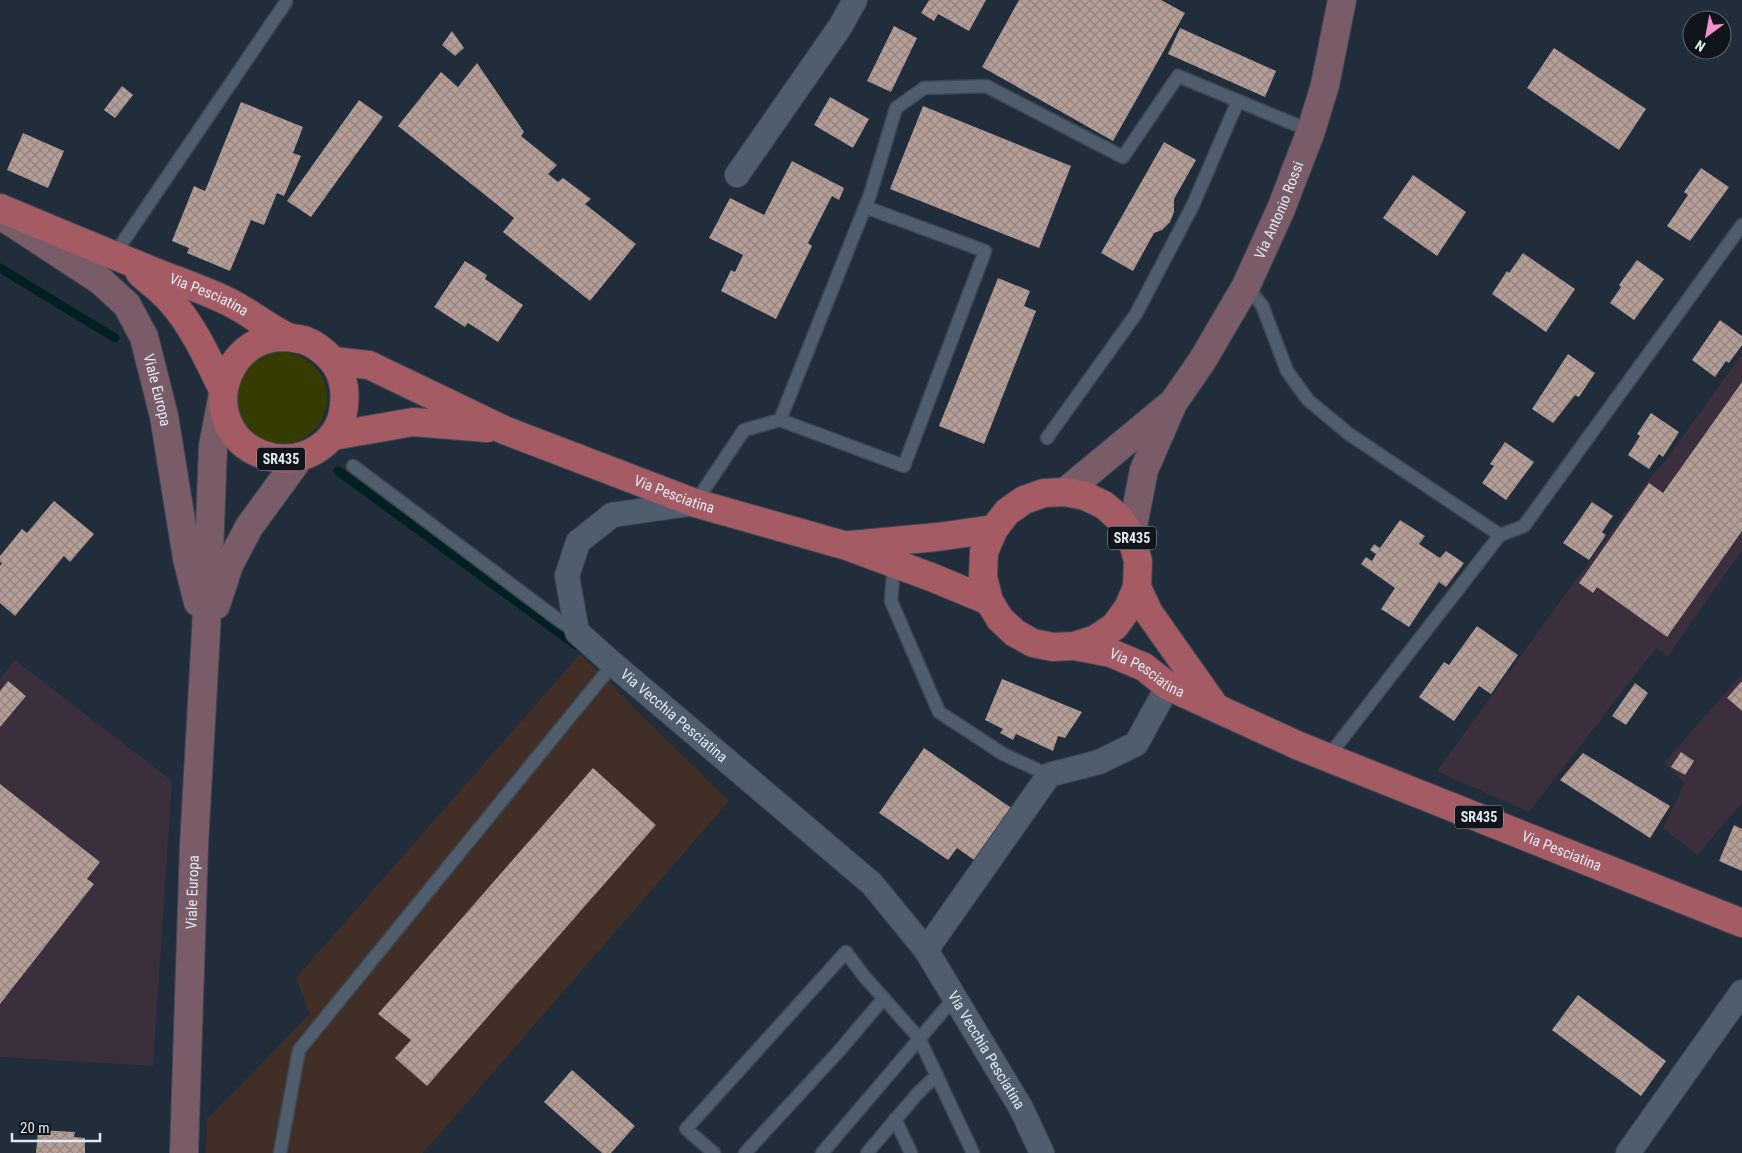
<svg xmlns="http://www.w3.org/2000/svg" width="1742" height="1153" font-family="'Roboto Condensed',sans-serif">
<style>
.commercial{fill:#412f27}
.industrial{fill:#3b2f3d}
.grass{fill:#353b01}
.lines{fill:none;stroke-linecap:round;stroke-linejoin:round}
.stream{stroke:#001f21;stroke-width:9}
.building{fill:url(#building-cross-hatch)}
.service-casing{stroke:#3e4853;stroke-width:15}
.minor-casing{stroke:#3e4853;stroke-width:26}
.secondary-casing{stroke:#3e4853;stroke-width:30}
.primary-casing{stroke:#3e4853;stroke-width:30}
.service{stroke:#4f5d6c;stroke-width:12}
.minor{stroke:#4f5d6c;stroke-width:24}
.secondary{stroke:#7a5c68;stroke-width:28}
.primary{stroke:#a55b64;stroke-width:28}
.labels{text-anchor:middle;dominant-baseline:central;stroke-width:5;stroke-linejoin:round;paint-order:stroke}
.shield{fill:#0f151b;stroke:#a2aab2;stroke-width:1}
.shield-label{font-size:14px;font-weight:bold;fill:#e1eaf2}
.street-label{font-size:15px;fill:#e1eaf2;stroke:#0f151b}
</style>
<defs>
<pattern id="building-cross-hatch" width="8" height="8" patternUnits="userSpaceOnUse" patternTransform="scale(1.25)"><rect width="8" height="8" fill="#b69e98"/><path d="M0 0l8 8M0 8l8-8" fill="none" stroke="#948480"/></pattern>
</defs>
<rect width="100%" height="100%" fill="#212d3b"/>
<path class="commercial" d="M580 654 729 801 423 1153H206L207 1119 310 1014 296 978Z"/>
<path class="industrial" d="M1742 354V550L1668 656 1656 648 1529 812 1437 771 1650 478 1666 460Z
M15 660 172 781 153 1066 0 1057V679Z
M1742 674V802L1697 855 1663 828 1685 783 1664 763Z"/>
<path class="grass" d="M235 398a46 46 0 1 1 92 0a46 46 0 1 1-92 0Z"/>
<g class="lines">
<path class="stream" d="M0 268 115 338
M338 471 576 645"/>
</g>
<path class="building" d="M929 0H986L969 31 938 14 934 21 921 13Z
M1019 0H1161L1185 13 1113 141 982 67Z
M894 26 917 38 891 92 867 81Z
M1180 28 1276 71 1265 97 1168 54Z
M452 31 464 48 455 56 442 45Z
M1554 48 1646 109 1619 150 1527 88Z
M477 63 524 132 521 136 557 165 548 174 558 182 563 178 591 199 585 204 636 244 590 301 503 232 514 218 398 126 441 72 458 87Z
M122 86 133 95 115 118 104 110Z
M830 97 869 119 853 148 814 125Z
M359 100 383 117 311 217 287 201Z
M241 102 303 127 293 153 301 156 284 196 277 193 264 225 251 220 230 271 187 253 189 248 172 241 194 186 205 191Z
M923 106 1071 166 1039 248 890 189Z
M23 133 64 151 48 188 7 170Z
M1164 142 1196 160 1174 199V212L1170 222 1162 230 1154 233 1133 271 1101 253Z
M792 161 844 188 839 200 832 196 808 243 812 246 776 319 721 291 731 270 735 272 743 255 709 238 730 198 764 215Z
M1701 168 1729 187 1690 241 1667 226 1688 195 1684 192Z
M1413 175 1466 212 1437 256 1383 218Z
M1523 253 1575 289 1546 332 1492 294 1507 271 1509 273Z
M1637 260 1664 279 1634 320 1610 303 1621 287 1619 285Z
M465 261 487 275 485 279 523 305 498 342 468 323 465 327 434 307Z
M998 278 1030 291 1024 306 1036 311 984 444 939 426Z
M1720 320 1742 336V345L1729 363 1726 361 1715 377 1692 360Z
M1568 354 1595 373 1579 397 1575 395 1553 423 1532 409Z
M1742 382V531L1667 637 1597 587 1593 593 1579 583 1649 483 1663 493Z
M1651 413 1679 432 1663 457 1659 454 1649 469 1628 455 1640 436 1637 434Z
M1505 442 1534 462 1506 500 1482 483 1494 466 1490 464Z
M54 501 94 534 70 562 64 556 15 616 0 603V566L2 563 0 562V556L22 529 27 533Z
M1592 502 1613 516 1602 532 1606 535 1589 560 1563 543Z
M1400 520 1425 536 1419 544 1440 558 1446 551 1464 563 1446 587 1439 582 1409 627 1381 609 1395 588 1361 564 1366 557 1372 561 1376 554 1370 550 1374 544 1380 548Z
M1477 626 1518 655 1491 694 1479 686 1454 721 1419 697 1444 662 1449 665Z
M1002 679 1082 712 1065 738 1058 736 1053 751 1016 734 1013 740 1000 733 1003 729 985 720Z
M8 681 26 696 0 727V691Z
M1742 681V711L1727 698Z
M1635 683 1648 693 1626 725 1612 716Z
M924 748 1013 809 977 862 957 848 948 860 879 813Z
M1681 752 1694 761 1685 775 1671 767Z
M1583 753 1670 806 1650 838 1560 780Z
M593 768 656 825 427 1086 395 1058 411 1040 378 1014Z
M0 784 100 862 87 879 94 884 0 1004Z
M1734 825 1742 829V871L1719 861Z
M1578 995 1666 1061 1641 1096 1552 1030Z
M572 1070 635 1126 611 1153H602L544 1102Z
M38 1130 75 1132 74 1137 85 1138V1153H36Z"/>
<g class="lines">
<defs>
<path id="service" d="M865 207 985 251 904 466 780 420 865 207 870 195 896 108 924 88 986 86 1123 157 1178 76 1311 131
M114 255 286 2
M1246 286 1262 305 1287 371 1308 400 1349 434 1500 535
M1047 438 1136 314 1193 205 1238 101
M353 466 560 621 577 632
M695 503 744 430 780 420
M894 564 891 601 939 712 1003 754 1049 775
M1328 757 1500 535 1524 526 1742 225
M895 1119 911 1153
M280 1153 299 1050 613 664
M714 1153 686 1129 846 952 863 975 919 1038 973 1153
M745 1153 839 1051 884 998
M822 1153 955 997
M867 1153 918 1093 937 1075"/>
<g id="minor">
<path d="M737 175 840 27 855 0"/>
<path id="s1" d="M695 503 612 515 578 542 567 576 577 632 613 664 872 884 926 950 1021 1108 1042 1153"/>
<path d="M926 950 1049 775 1099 762 1136 744 1168 686"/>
<path d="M1628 1153 1742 992"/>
</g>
<g id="secondary">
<path id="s2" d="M5 218 101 281 127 305 144 337 164 416 187 558 198 602"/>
<path d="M1065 492 1170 405"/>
<path id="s3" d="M1131 536 1144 470 1173 403 1202 361 1246 286 1281 209 1311 131 1325 85 1342 0"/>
<path d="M216 605 229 565 249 527 300 457"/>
<path id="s4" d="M184 1153 194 845 206 632 213 446 223 394"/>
</g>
<g id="primary">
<path id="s5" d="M0 208C48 228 95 248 143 267 171 279 200 288 227 301 248 311 265 326 286 336 291 339 298 338 304 340 315 344 324 351 332 360 345 375 347 397 342 417 337 434 324 447 308 454 278 466 241 453 228 423 214 389 233 348 268 339 274 337 281 337 287 337"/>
<path d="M140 273C150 282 161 290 169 299 193 325 208 359 223 390"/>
<path id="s6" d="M333 361 369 365 504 430 695 503 847 546 931 577 989 601 1000 619 1015 633 1033 643 1053 647 1074 646 1096 639 1115 626 1128 608 1137 587 1138 561 1131 536 1120 519 1104 505 1085 496 1065 492 1044 493 1024 500 1007 512 994 529 984 552 983 577 989 601"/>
<path d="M333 436 413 422 487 428"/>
<path d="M851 545 937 537 994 529"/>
<path d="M1137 587 1149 613 1216 708"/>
<path id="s7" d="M1074 646 1111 653 1144 667 1168 686 1299 746 1742 923"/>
</g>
</defs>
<use href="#service" class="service-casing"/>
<use href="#minor" class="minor-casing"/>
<use href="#secondary" class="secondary-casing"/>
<use href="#primary" class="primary-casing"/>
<use href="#service" class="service"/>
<use href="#minor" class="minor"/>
<use href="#secondary" class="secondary"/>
<use href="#primary" class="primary"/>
</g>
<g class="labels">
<g class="shield">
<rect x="257" y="447.5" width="48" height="23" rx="4"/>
<rect x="1108" y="526.5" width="48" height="23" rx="4"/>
<rect x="1455" y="805.5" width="48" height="23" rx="4"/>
</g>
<g class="shield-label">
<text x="281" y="459">SR435</text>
<text x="1132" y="538">SR435</text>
<text x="1479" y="817">SR435</text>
</g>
<g class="street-label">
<text stroke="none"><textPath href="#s3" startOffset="361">Via Antonio Rossi</textPath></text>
<text stroke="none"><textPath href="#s5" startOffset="226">Via Pesciatina</textPath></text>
<text stroke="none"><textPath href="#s2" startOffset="241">Viale Europa</textPath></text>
<text stroke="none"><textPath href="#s6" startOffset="368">Via Pesciatina</textPath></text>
<text stroke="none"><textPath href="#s7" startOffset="79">Via Pesciatina</textPath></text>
<text stroke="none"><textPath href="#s1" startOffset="348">Via Vecchia Pesciatina</textPath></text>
<text stroke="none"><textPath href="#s7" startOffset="531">Via Pesciatina</textPath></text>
<text stroke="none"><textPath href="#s4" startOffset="261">Viale Europa</textPath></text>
<text stroke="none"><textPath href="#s1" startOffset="810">Via Vecchia Pesciatina</textPath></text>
</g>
</g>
<g transform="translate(1707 35) rotate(212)"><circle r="24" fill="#0f151b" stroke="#636a71"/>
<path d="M0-4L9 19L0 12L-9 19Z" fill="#f890cc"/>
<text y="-8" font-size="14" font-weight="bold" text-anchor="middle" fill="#e1eaf2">N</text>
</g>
<path d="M12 1133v8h88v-8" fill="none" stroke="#e1eaf2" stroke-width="2.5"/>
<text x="20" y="1133" font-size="15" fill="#e1eaf2" stroke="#0f151b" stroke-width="4" paint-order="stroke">20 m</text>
</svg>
